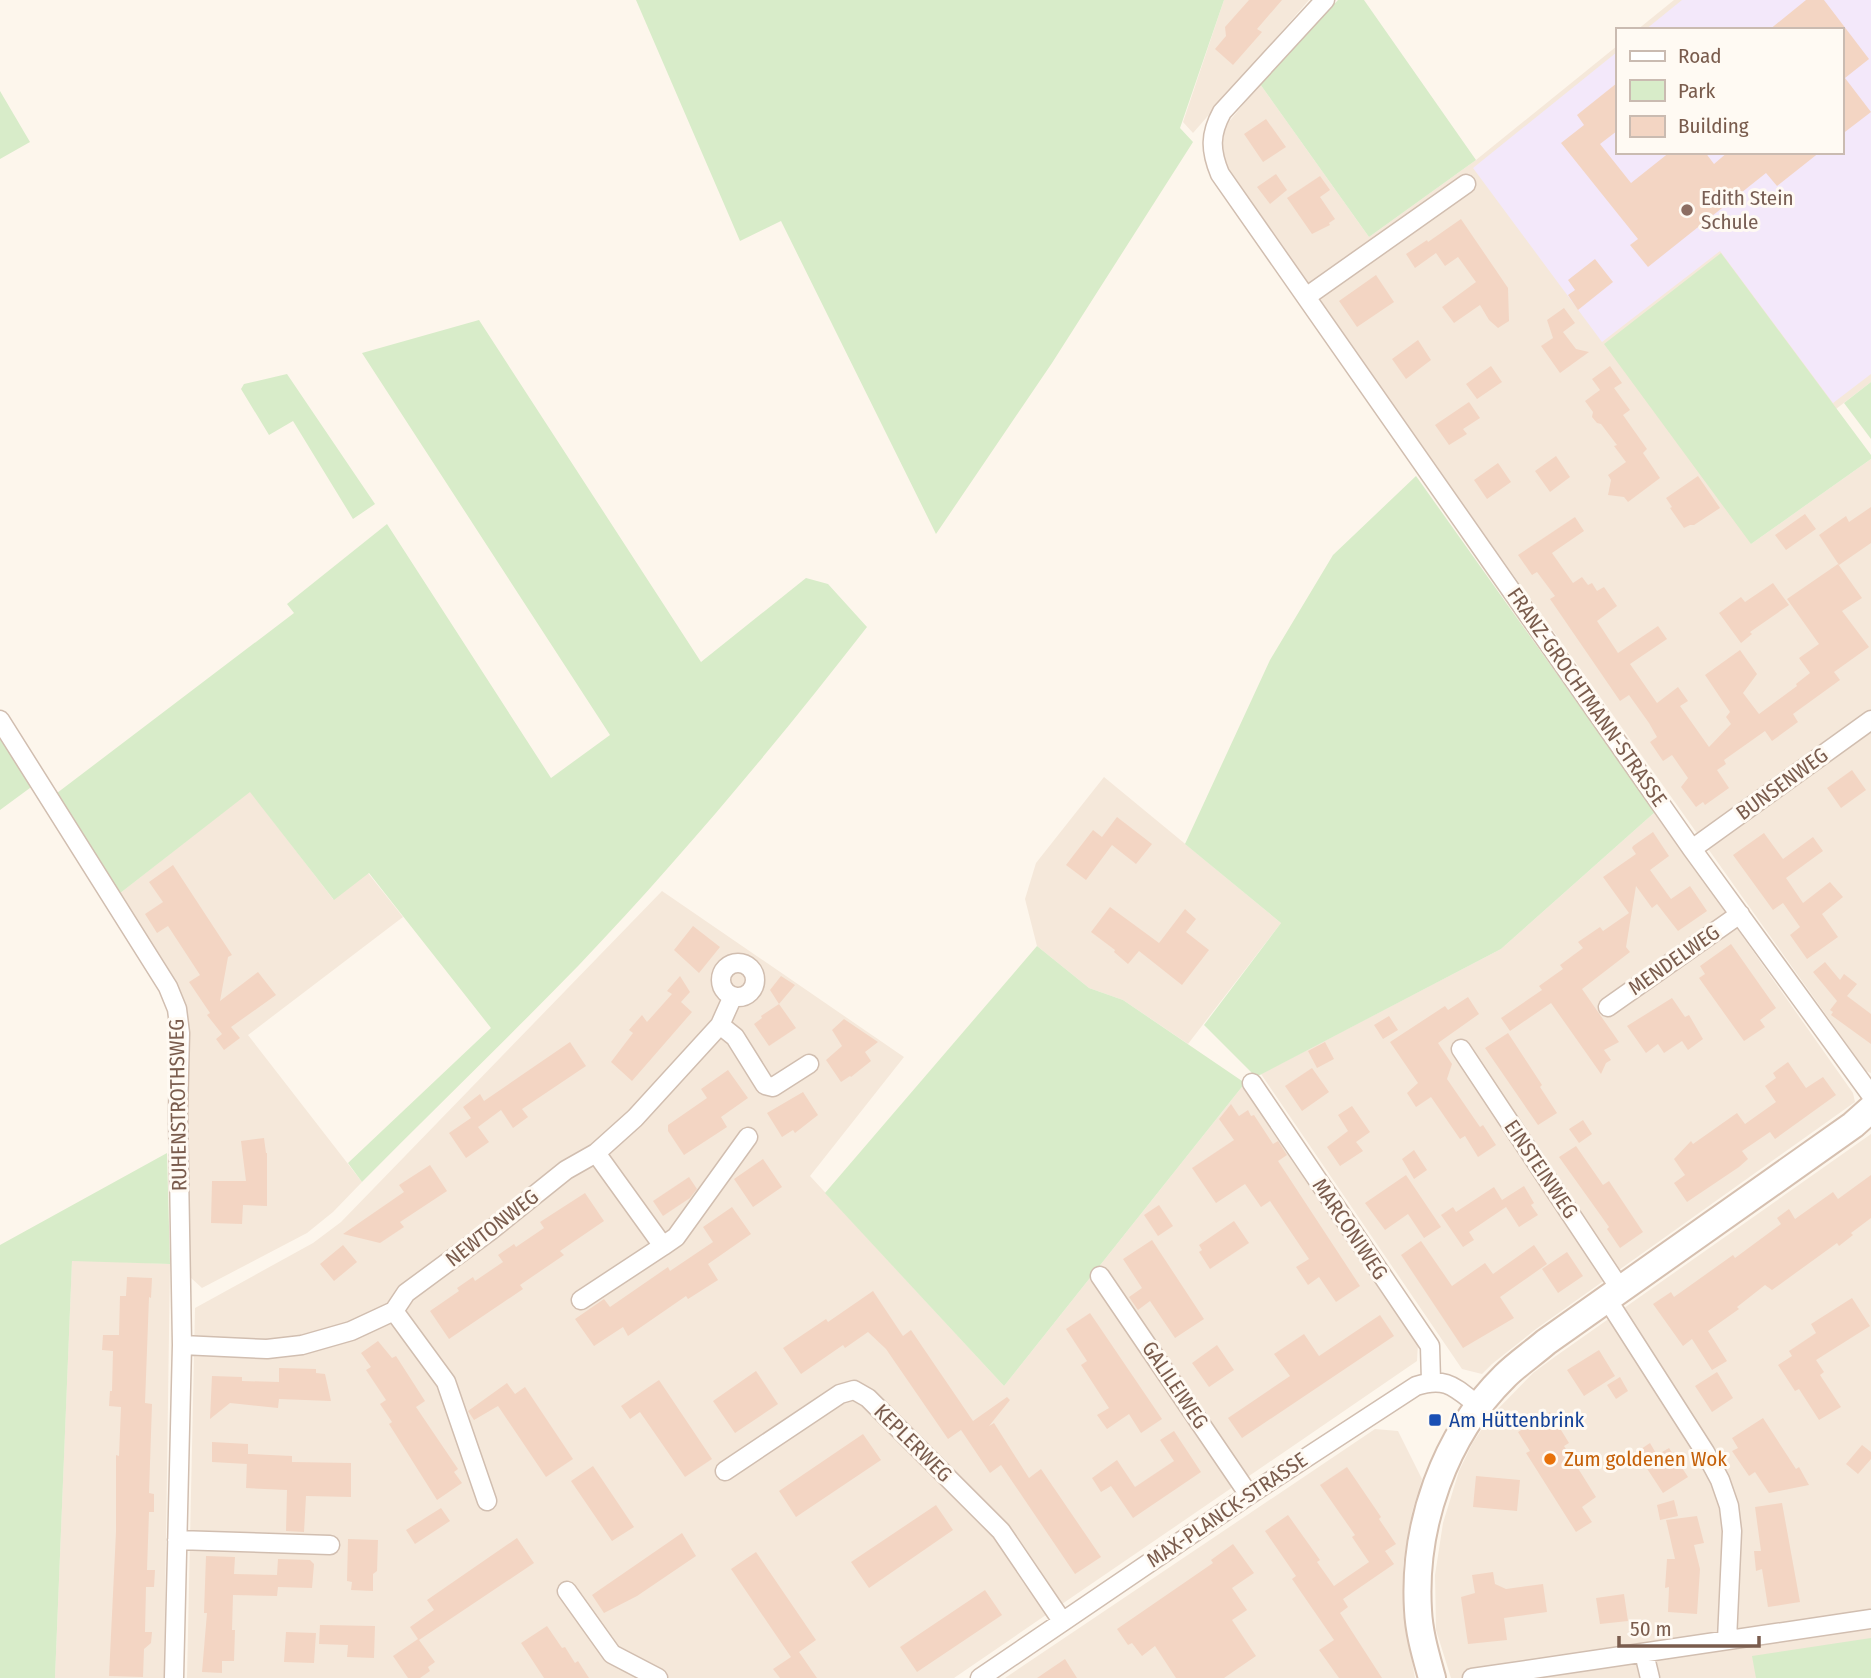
<svg xmlns="http://www.w3.org/2000/svg" width="1871" height="1678" font-family="'Fira Sans Condensed',sans-serif">
<style>
.residential{fill:#f5e8da}
.education{fill:#f3e8fa}
.green{fill:#d8ecc9}
.building{fill:#f3d5c3}
.lines{fill:none;stroke-linecap:round;stroke-linejoin:round}
.street-casing{stroke:#d1beb0;stroke-width:21}
.secondary-casing{stroke:#d6c0b0;stroke-width:30}
.street{stroke:#fff;stroke-width:18}
.secondary{stroke:#fff;stroke-width:26}
.education-dot{fill:#8d6e63;stroke:#fffaf3;stroke-width:2.5}
.transit-dot{fill:#1a4fb4;stroke:#fffaf3;stroke-width:2.5}
.food-dot{fill:#e8710a;stroke:#fffaf3;stroke-width:2.5}
.labels{text-anchor:middle;dominant-baseline:central;stroke-width:6;stroke-linejoin:round;paint-order:stroke}
.education-label{font-size:21px;fill:#785e54;stroke:#fffaf3;text-anchor:start}
.street-label{font-size:21px;fill:#7a5c4d;stroke:#fffaf3}
.transit-label{font-size:21px;fill:#164399;stroke:#fffaf3;text-anchor:start}
.food-label{font-size:21px;fill:#c56008;stroke:#fffaf3;text-anchor:start}
</style>
<rect width="100%" height="100%" fill="#fdf6ec"/>
<path class="residential" d="M1224 0H1309L1193 133 1183 122Z
M1674 0H1871V382L1836 409 1720 254 1751 544 1871 459V1073L1866 1071 1227 172 1219 142 1223 129 1260 84 1369 237 1476 160 1617 46V152H1841V30H1637Z
M1104 777 1281 923 1188 1044 1123 1000 1089 988 1037 946 1025 899 1036 863Z
M250 791 333 899 368 873 403 917 248 1035 362 1182 333 1212 307 1233 202 1288 190 1277 189 1266 186 1028 119 894Z
M1655 812 1853 1093 1855 1102 1536 1329 1492 1364 1482 1374 1462 1369 1261 1074 1501 949Z
M662 891 904 1057 810 1176 1004 1386 1245 1083 1418 1343 1417 1361 954 1678H187L195 1308 313 1243 341 1222Z
M1871 1134V1678H1451L1436 1630 1435 1575 1443 1523 1459 1471 1472 1444 1489 1418 1533 1373 1556 1356Z
M72 1260 170 1264 164 1678H55Z
M1375 1429 1398 1431 1422 1479 1412 1512 1403 1565V1612L1415 1678H1005Z"/>
<path class="education" d="M1682 0H1871V374L1833 403 1720 251 1602 342 1473 168 1617 52V152H1841V30H1645Z"/>
<path class="green" d="M636 0H1224L1180 128 1193 142 1052 363 936 534 781 221 740 241Z
M1338 0H1364L1476 160 1369 237 1260 84Z
M0 91 30 142 0 159Z
M1721 253 1871 455V459L1751 544 1604 344Z
M479 320 701 662 806 578 828 584 867 627C776 744 681 858 579 965 508 1038 434 1109 362 1182L348 1163 491 1028 369 873 334 900 250 792 119 894 57 793 294 613 287 604 387 524 551 778 610 735 362 353Z
M287 374 375 504 353 519 293 421 269 435 241 389 244 384Z
M1871 382V439L1844 403Z
M1416 476 1655 812 1501 949 1256 1077 1204 1025 1281 923 1185 844 1270 660 1333 555Z
M0 734 34 785 0 810Z
M1037 946 1089 988 1123 1000 1245 1083 1004 1386 825 1193Z
M167 1153 170 1264 72 1261 55 1678H0V1245Z
M1871 1638V1678H1756L1752 1656Z"/>
<path class="building" d="M1249 0H1282L1257 29 1262 32 1233 65 1215 49 1226 36 1225 27Z
M1806 0H1824L1869 59 1845 78 1871 112 1841 135V30H1769Z
M1617 83V131L1600 144 1631 183 1670 152H1705L1714 164 1728 152H1820L1777 186 1766 173 1648 267 1630 245 1638 239 1561 143 1584 125 1577 115Z
M1266 119 1286 147 1263 162 1244 134Z
M1276 174 1287 190 1270 204 1257 187Z
M1320 176 1330 190 1320 197 1335 219 1329 223 1330 225 1312 234 1287 198Z
M1461 219 1508 288 1509 321 1498 328 1489 320 1480 305 1454 323 1442 307 1476 282 1458 257 1445 266 1436 253 1415 268 1406 254 1427 240 1429 244 1428 242Z
M1595 259 1613 282 1578 310 1568 295 1575 290 1568 280Z
M1376 275 1394 302 1357 327 1339 301Z
M1564 308 1575 323 1563 332 1576 349 1589 352 1560 373 1541 346 1553 338 1547 320Z
M1418 340 1431 360 1406 379 1392 359Z
M1491 366 1502 382 1477 399 1466 384Z
M1610 366 1622 383 1614 388 1630 410 1623 415 1647 449 1643 453 1660 478 1628 502 1624 497 1608 495 1611 480 1608 475 1626 462 1614 446 1617 445 1601 424 1597 423 1592 417 1593 412 1585 401 1600 390 1592 379Z
M1469 402 1480 418 1463 429 1467 434 1449 445 1435 425Z
M1556 456 1570 477 1550 492 1535 471Z
M1498 463 1511 482 1487 499 1474 480Z
M1698 476 1720 508 1694 525H1690L1684 528 1670 508 1672 507 1666 498Z
M1871 507V543L1839 565 1819 535 1846 516 1849 522Z
M1805 514 1816 529 1786 550 1775 535Z
M1575 517 1584 531 1552 553 1573 583 1582 577 1588 585 1592 583 1597 591 1604 587 1617 606 1597 621 1618 653 1658 626 1667 639 1630 664 1657 703 1678 687 1688 701 1680 706 1709 747 1731 724 1726 717 1730 712 1705 675 1740 650 1757 674 1743 693 1759 714 1797 686 1796 684 1810 673 1799 658 1819 644 1787 599 1838 564 1862 598 1842 611 1869 647 1834 672 1840 680 1793 714 1798 722 1772 741 1765 731 1724 760 1726 764 1717 770 1729 788 1705 805 1703 802 1696 807 1681 787 1688 778 1672 755 1663 761 1650 742 1657 737 1649 723 1629 695 1620 701 1550 599 1555 596 1537 572 1532 575 1518 555Z
M1773 583 1789 605 1750 632 1752 634 1741 643 1719 613 1741 597 1745 602Z
M1852 770 1866 790 1841 808 1827 788Z
M1117 817 1152 844 1136 864 1112 845 1086 880 1066 865 1093 830 1102 837Z
M1653 832 1669 856 1650 870 1671 899 1690 886 1707 911 1678 931 1657 904 1652 908 1636 886 1626 947 1630 952 1582 989 1619 1042 1604 1050 1611 1060 1606 1063 1601 1074 1551 1003 1510 1031 1501 1018 1542 990 1539 986 1563 969 1560 965 1583 948 1578 942 1600 927 1603 931 1629 913 1603 877 1636 854 1632 848 1633 846Z
M1764 833 1783 859 1813 837 1823 851 1786 878 1803 903 1830 882 1843 897 1822 914 1838 937 1807 959 1790 935 1800 927 1783 903 1773 910 1733 855Z
M173 865 232 955 228 957 220 1001 258 972 276 995 231 1027 240 1038 224 1050 216 1039 222 1034 207 1015 210 1013 189 982 200 975 168 926 157 933 145 914 163 902 149 882Z
M1110 907 1159 943 1185 909 1196 919 1186 932 1209 950 1182 985 1139 951 1128 964 1114 952 1115 950 1091 932Z
M693 926 720 947 699 973 674 950Z
M1731 944 1776 1008 1760 1020 1765 1027 1744 1041 1699 978 1705 974 1700 966Z
M1825 962 1840 980 1844 974 1857 984 1847 996 1871 1014V1044L1831 1015 1833 1012 1830 1010 1837 1001 1813 972Z
M680 976 690 992 681 1002 692 1012 632 1081 611 1062 633 1033 629 1030 642 1015 647 1022 672 994 667 991Z
M781 976 795 985 779 1004 796 1028 769 1046 754 1024 762 1018 761 1016 779 1004 770 990Z
M1468 997 1479 1014 1438 1043 1452 1064 1447 1079 1480 1127 1483 1125 1496 1145 1478 1157 1465 1136 1460 1139 1431 1097 1416 1107 1407 1093 1418 1083 1390 1042 1445 1006 1448 1010Z
M1672 998 1685 1017 1689 1015 1703 1039 1688 1050 1682 1041 1664 1053 1658 1044 1646 1053 1627 1026Z
M1389 1016 1398 1030 1383 1039 1374 1025Z
M844 1019 878 1042 865 1052 871 1061 851 1077 850 1076 841 1082 826 1060 842 1046 832 1030Z
M1508 1033 1542 1085 1540 1087 1557 1113 1538 1125 1485 1048Z
M570 1042 586 1066 522 1109 528 1117 513 1128 501 1110 478 1127 489 1142 466 1158 449 1133 471 1118 463 1107 480 1094 484 1101Z
M1325 1042 1334 1059 1317 1068 1308 1051Z
M1788 1062 1806 1088 1823 1077 1836 1095 1775 1139 1770 1132 1742 1151 1748 1159 1739 1167 1687 1202 1674 1183 1685 1175 1674 1159 1691 1141 1693 1144 1737 1113 1745 1124 1776 1102 1765 1086 1776 1078 1773 1073Z
M1312 1068 1329 1092 1302 1111 1285 1086Z
M728 1070 748 1098 721 1117 727 1127 684 1155 668 1131V1125L707 1098 701 1089Z
M803 1092 818 1115 795 1133 793 1130 782 1137 767 1113Z
M1231 1104 1239 1116 1248 1110 1251 1116 1254 1115 1273 1144 1278 1141 1287 1155 1278 1161 1360 1286 1336 1302 1319 1277 1308 1285 1296 1267 1309 1259 1270 1201 1261 1207 1245 1184 1216 1203 1192 1168 1234 1140 1219 1119Z
M1352 1106 1370 1132 1356 1142 1363 1151 1340 1166 1327 1147 1348 1131 1338 1115Z
M1583 1120 1592 1134 1579 1143 1569 1129Z
M264 1138 266 1153H267V1206L243 1205 242 1224 211 1223 212 1181H246L241 1141Z
M1576 1146 1603 1185 1609 1181 1643 1232 1620 1248 1607 1229 1609 1227 1559 1157Z
M1414 1150 1427 1170 1414 1179 1402 1159Z
M763 1159 782 1187 753 1207 734 1179Z
M430 1165 447 1191 400 1222 404 1227 380 1243 343 1234 404 1192 399 1185Z
M1406 1175 1441 1227 1424 1238 1408 1214 1385 1230 1365 1203Z
M1871 1175V1218L1851 1233 1853 1235 1839 1246 1837 1243 1772 1290 1765 1285 1737 1307 1739 1309 1708 1331 1727 1361 1712 1370 1692 1339 1683 1346 1653 1304 1671 1292 1674 1297 1733 1255 1735 1258 1781 1224 1777 1218 1789 1209 1795 1219 1833 1192 1838 1199Z
M689 1177 697 1189 690 1198 663 1216 653 1201Z
M1524 1186 1534 1203 1531 1205 1538 1215 1519 1227 1506 1207 1469 1232 1474 1240 1463 1247 1441 1215 1453 1207 1456 1212 1494 1187 1502 1200Z
M585 1193 604 1221 560 1251 564 1255 520 1285 523 1289 449 1339 430 1311 459 1291 457 1288 473 1277 475 1281 503 1262 498 1255 514 1244 516 1247 544 1228 540 1222Z
M1159 1205 1173 1226 1158 1236 1144 1215Z
M732 1207 751 1234 708 1264 718 1280 688 1299 686 1296 628 1336 623 1327 594 1346 575 1319 604 1299 610 1307 668 1267 670 1271 713 1242 703 1227Z
M1234 1221 1249 1243 1210 1269 1199 1252 1202 1250 1199 1245Z
M1152 1240 1204 1319 1175 1338 1150 1301 1138 1310 1129 1297 1142 1288 1123 1259Z
M1421 1241 1452 1286 1485 1263 1493 1274 1534 1245 1547 1264 1500 1297 1514 1318 1463 1348 1401 1255Z
M343 1245 357 1262 334 1281 320 1264Z
M1567 1252 1583 1276 1558 1293 1542 1269Z
M127 1277 152 1278 151 1298 149 1297 145 1403 152 1404 149 1493 154 1494V1512H149L147 1570H155L154 1587H146L145 1632H152L151 1643 144 1649 143 1677 109 1676 116 1532V1455L119 1456 121 1407 109 1406 110 1391H112L113 1351 102 1350 103 1335H119L120 1296H126Z
M873 1291 903 1336 911 1330 973 1421 1007 1397 1010 1400 989 1426 994 1423 1029 1478 1041 1469 1101 1557 1075 1574 1001 1465 990 1473 961 1430 948 1439 886 1349 868 1332 845 1348 843 1345 801 1374 783 1348 826 1319 828 1322Z
M1852 1298 1870 1326 1816 1360 1824 1372 1820 1375 1841 1407 1819 1420 1799 1389 1795 1391 1778 1365 1792 1356 1789 1351 1816 1333 1811 1324Z
M1090 1313 1162 1419 1141 1433 1129 1414 1107 1429 1097 1415 1109 1408 1081 1365 1087 1361 1066 1329Z
M1380 1315 1394 1336 1242 1438 1228 1418 1290 1376 1274 1354 1304 1334 1319 1356Z
M378 1341 392 1358 396 1356 425 1401 416 1407 458 1469 454 1472 462 1483 437 1500 389 1424 392 1422 380 1404 386 1400 366 1370 371 1367 361 1353Z
M1217 1345 1234 1370 1209 1387 1192 1363Z
M1599 1350 1615 1376 1584 1396 1567 1370Z
M279 1368 316 1369V1373L325 1374 331 1401 279 1399 278 1408 230 1403 210 1419 212 1376 242 1377V1381L279 1382Z
M756 1371 778 1404 735 1433 713 1401Z
M1717 1372 1733 1398 1712 1412 1695 1386Z
M1620 1377 1628 1391 1616 1399 1607 1385Z
M659 1380 712 1459 685 1477 640 1412 630 1419 621 1406Z
M507 1383 515 1394 525 1387 573 1459 546 1477 498 1406 474 1420 468 1411Z
M1550 1412 1569 1443 1564 1446 1596 1497 1582 1507 1592 1522 1576 1532 1526 1453 1530 1451 1518 1432Z
M1763 1418 1796 1469 1799 1467 1809 1485 1769 1493 1755 1472 1749 1476 1732 1451 1738 1448 1732 1438Z
M1174 1431 1201 1472 1133 1518 1111 1486 1101 1492 1092 1478 1117 1460 1135 1487 1174 1461 1160 1440Z
M863 1434 881 1460 796 1517 779 1491Z
M212 1442 248 1444V1454L292 1456V1462L351 1463V1497L306 1496 304 1532 286 1531 287 1490 246 1488 247 1460V1464L212 1462Z
M1650 1443 1657 1455 1669 1448 1688 1477 1663 1493 1644 1464 1640 1467 1632 1455Z
M1862 1445 1871 1452V1459L1858 1474 1846 1464Z
M593 1466 634 1527 612 1541 571 1481Z
M1347 1467 1381 1517 1379 1519 1396 1544 1385 1551 1394 1564 1343 1599 1348 1607 1340 1613 1382 1678H1339L1319 1650 1334 1640 1292 1579 1296 1576 1265 1531 1288 1515 1320 1560 1317 1562 1334 1586 1369 1562 1352 1537 1355 1535 1320 1485Z
M1476 1476 1520 1480 1517 1511 1473 1507Z
M1674 1500 1678 1516 1660 1520 1657 1505Z
M1782 1503 1800 1602 1768 1607 1762 1569 1756 1571 1754 1551H1761L1755 1507Z
M936 1505 953 1530 869 1588 851 1562Z
M441 1508 450 1521 415 1544 406 1530Z
M1697 1516 1704 1543 1694 1545 1700 1569 1697 1614 1668 1612 1669 1587 1665 1588 1667 1559H1675L1666 1520Z
M682 1533 696 1556 637 1596 604 1613 592 1595Z
M517 1538 534 1563 419 1640 435 1662 428 1667 430 1671 420 1678H408L393 1656 418 1639 410 1627 434 1610 427 1600Z
M348 1539 378 1540 377 1571 373 1574V1591L351 1590 352 1582 347 1581Z
M1233 1544 1254 1573 1232 1588 1247 1610 1232 1620 1256 1656 1224 1678H1176L1155 1646 1142 1656 1132 1643 1128 1645 1117 1629 1213 1563 1211 1560Z
M756 1552 816 1640 799 1652 817 1678H780L773 1669 791 1657 731 1569Z
M206 1556 235 1557 234 1574 277 1575 278 1559 310 1560 314 1564 312 1588 278 1587 277 1596 233 1595 232 1630H235L234 1661H222V1673L202 1672 207 1613H204Z
M1493 1572 1495 1584 1506 1589 1543 1584 1547 1612 1504 1618 1507 1640 1468 1644 1461 1597 1475 1593 1472 1575Z
M985 1590 1002 1615 917 1672 900 1647Z
M1624 1594 1628 1621 1600 1624 1596 1598Z
M320 1625 375 1626 374 1658 347 1657 348 1645 319 1644Z
M547 1626 562 1648 565 1647 575 1663 578 1661 589 1678H544L521 1643Z
M286 1632 316 1633 314 1663 284 1662Z
M1065 1659 1077 1678H1037Z"/>
<g class="lines">
<defs>
<path id="street" d="M1325 0 1222 112C1210 134 1210 150 1220 174L1692 849 1871 1095
M1306 297 1466 184
M0 720 168 987 177 1009 180 1033 178 1113 182 1345 174 1678
M1692 849 1871 720
M721 980a17 17 0 1 1 34 0a17 17 0 1 1-34 0Z
M1608 1007 1740 914
M720 1025 735 1037 765 1085 773 1087 809 1064
M1461 1049 1621 1290
M1252 1083 1430 1346 1431 1381
M663 1246 676 1237 748 1137
M1100 1276 1249 1495
M1607 1299 1705 1452 1720 1480 1729 1506 1732 1531 1727 1640
M581 1300 663 1246 596 1153
M394 1311 446 1382 487 1501
M182 1345 267 1349 302 1345 351 1331 394 1311 406 1293 490 1231 566 1170 596 1153 635 1118 720 1025 733 996
M725 1471 840 1394 854 1390 868 1398 1001 1531 1062 1621
M177 1540 330 1545
M567 1591 612 1654 658 1678
M1644 1653 1650 1678
M980 1678 1249 1495 1416 1386C1447 1376 1455 1388 1479 1406
M1472 1678 1871 1619"/>
<path id="secondary" d="M1432 1678C1426 1656 1419 1633 1418 1610 1413 1526 1444 1436 1505 1376 1517 1364 1532 1354 1546 1342L1853 1125 1871 1109"/>
</defs>
<use href="#street" class="street-casing"/>
<use href="#secondary" class="secondary-casing"/>
<use href="#street" class="street"/>
<use href="#secondary" class="secondary"/>
</g>
<circle class="education-dot" cx="1687" cy="210" r="7"/>
<rect class="transit-dot" x="1428" y="1413" width="14" height="14" rx="3.5"/>
<circle class="food-dot" cx="1550" cy="1459" r="7"/>
<g class="labels">
<g class="education-label">
<text x="1701" y="198">Edith Stein<tspan x="1701" dy="24">Schule</tspan></text>
</g>
<g class="street-label">
<text transform="translate(1587 697) rotate(55)">FRANZ-GROCHTMANN-STRASSE</text>
<text transform="translate(1782 784) rotate(-36)">BUNSENWEG</text>
<text transform="translate(1674 960) rotate(-35)">MENDELWEG</text>
<text transform="translate(178 1105) rotate(-91)">RUHENSTROTHSWEG</text>
<text transform="translate(1541 1169) rotate(56)">EINSTEINWEG</text>
<text transform="translate(492 1228) rotate(-38)">NEWTONWEG</text>
<text transform="translate(1350 1229) rotate(56)">MARCONIWEG</text>
<text transform="translate(1175 1385) rotate(56)">GALILEIWEG</text>
<text transform="translate(913 1443) rotate(45)">KEPLERWEG</text>
<text transform="translate(1227 1510) rotate(-34)">MAX-PLANCK-STRASSE</text>
</g>
<g class="transit-label">
<text x="1449" y="1420">Am Hüttenbrink</text>
</g>
<g class="food-label">
<text x="1564" y="1459">Zum goldenen Wok</text>
</g>
</g>
<rect x="1616" y="28" width="228" height="126" fill="#fffaf3" stroke="#cabbb1" stroke-width="2"/>
<rect x="1630" y="51" width="35" height="10" fill="#ffffff" stroke="#cabbb1" stroke-width="2"/>
<text x="1678" y="63" font-size="21" fill="#7a5c4d">Road</text>
<rect x="1630" y="80" width="35" height="21" fill="#d8ecc9" stroke="#cabbb1" stroke-width="2"/>
<text x="1678" y="98" font-size="21" fill="#7a5c4d">Park</text>
<rect x="1630" y="116" width="35" height="21" fill="#f3d5c3" stroke="#cabbb1" stroke-width="2"/>
<text x="1678" y="133" font-size="21" fill="#7a5c4d">Building</text>
<path d="M1619 1636v10h140v-10" fill="none" stroke="#7a5c4d" stroke-width="3.5"/>
<text x="1630" y="1636" font-size="21" fill="#7a5c4d" stroke="#fffaf3" stroke-width="5" paint-order="stroke">50 m</text>
</svg>
